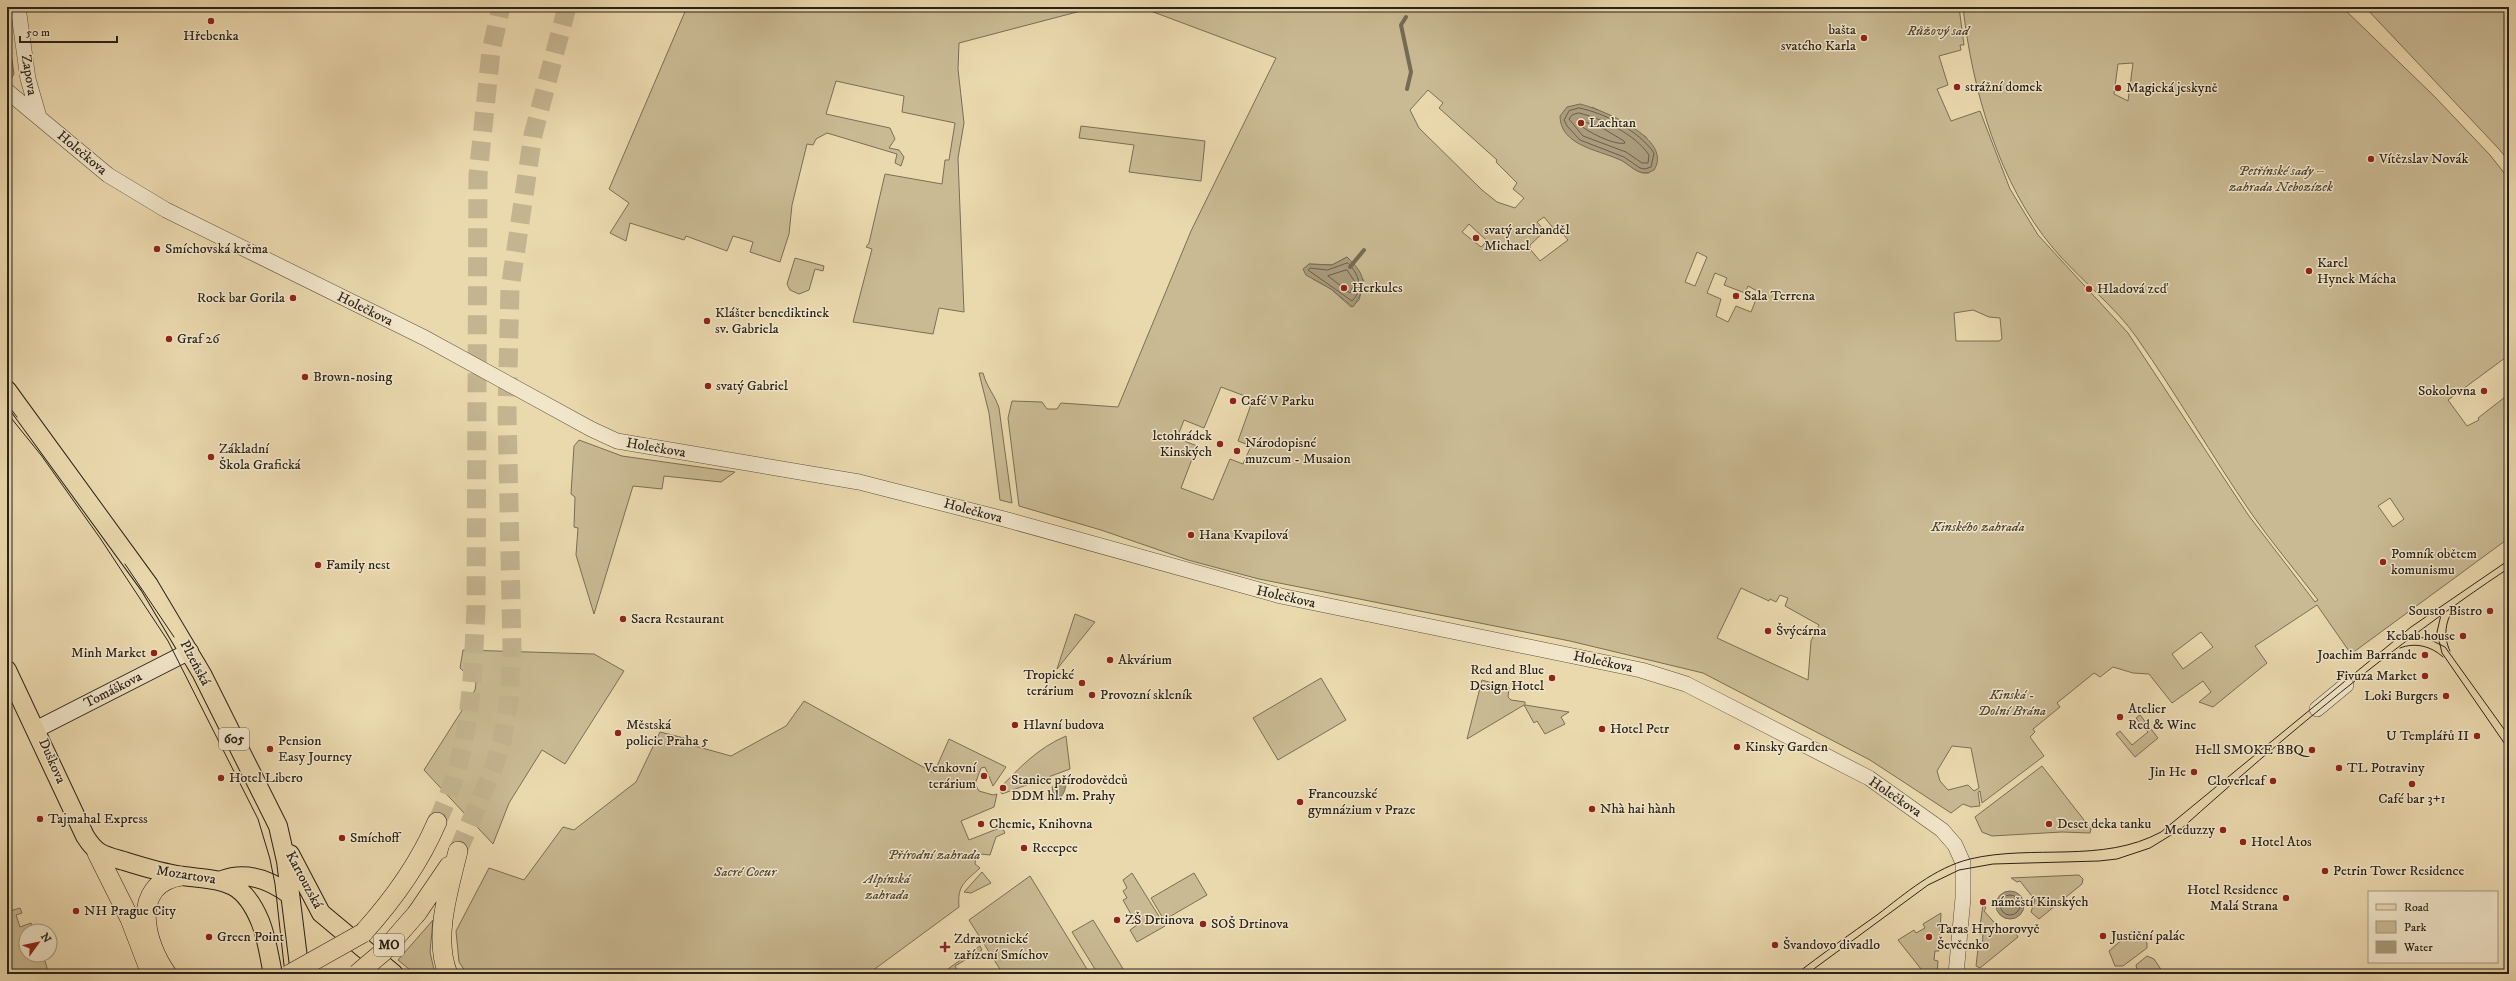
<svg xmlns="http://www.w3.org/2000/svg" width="2516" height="981" font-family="'IM FELL DW Pica',serif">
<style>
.green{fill:#caba94;stroke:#7a6e56;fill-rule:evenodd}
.water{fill:#a99b7b;stroke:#766b53}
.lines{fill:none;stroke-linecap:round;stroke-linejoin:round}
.shore{stroke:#695e4a;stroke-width:1}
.stream{stroke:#766b53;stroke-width:4}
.trunk-tunnel{stroke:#c4b490;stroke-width:19;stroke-dasharray:19 10;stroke-linecap:butt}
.tertiary-casing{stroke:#5a503e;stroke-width:16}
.secondary-casing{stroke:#292218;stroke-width:18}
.primary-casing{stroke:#292218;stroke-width:20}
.trunk-casing{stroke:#292218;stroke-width:20}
.tertiary{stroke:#f2e6ca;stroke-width:15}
.secondary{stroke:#f2e6ca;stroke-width:16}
.primary{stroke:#ebd9ae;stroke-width:18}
.trunk{stroke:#ebd9ae;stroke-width:19}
.tram{stroke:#292218;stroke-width:1}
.trunk-bridge-casing{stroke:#292218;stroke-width:20;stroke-linecap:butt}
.trunk-bridge{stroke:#ebd9ae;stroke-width:19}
.poi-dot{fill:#8f2418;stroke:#f2e6ca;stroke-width:1.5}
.labels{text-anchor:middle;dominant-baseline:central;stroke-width:3;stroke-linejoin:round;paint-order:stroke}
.shield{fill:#f2e6ca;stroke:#655d4d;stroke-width:1}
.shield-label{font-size:13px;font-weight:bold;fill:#292218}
.poi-label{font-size:14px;fill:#292218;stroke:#f2e6ca;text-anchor:start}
.park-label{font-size:14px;font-style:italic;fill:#514837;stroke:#f2e6ca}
.street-label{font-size:14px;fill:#292218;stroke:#f2e6ca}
</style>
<rect width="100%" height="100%" fill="#ebd9ae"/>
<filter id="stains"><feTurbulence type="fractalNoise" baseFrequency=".005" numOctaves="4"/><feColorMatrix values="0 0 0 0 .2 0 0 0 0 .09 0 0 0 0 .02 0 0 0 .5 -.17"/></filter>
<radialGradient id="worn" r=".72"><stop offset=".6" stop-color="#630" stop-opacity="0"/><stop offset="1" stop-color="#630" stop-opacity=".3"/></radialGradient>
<path class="green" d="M687 7H1096L959 43 958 69 964 123 958 158 964 312 939 308 933 334 853 322 872 249 866 247 869 243 885 174 942 184 945 160H949L955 123 902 112 904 96 836 81 826 114 890 128 895 139 889 148 899 150 904 157 901 166 895 163 897 154 827 133 816 139 813 145 807 144 792 205 789 234 780 262 750 252 753 242 733 236 727 251 686 236 684 240 630 223 626 241 610 233 629 203 609 189Z
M1140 7H1959L1964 45H1960L1961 50 1939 56 1948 85 1937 89 1951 121 1980 111 2010 189 2038 235 2128 333 2249 516 2315 602 2318 600C2296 571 2272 543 2251 513 2212 456 2177 395 2137 338 2116 307 2078 278 2053 248 1999 184 1972 89 1963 7H2342L2434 96 2490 155 2509 179V355L2448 400 2467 426 2479 420 2478 418 2509 394V538L2351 654 2317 605 2255 646 2267 663 2213 707 2199 702 2211 692 2203 681 2172 703 2149 674 2133 673 2113 667 2100 677 2094 673 2057 703 2060 707 2033 729 2035 732 2030 737 2044 756 1982 803 1980 791 1978 792 1980 806 1971 807 1963 804 1951 813 1870 760 1703 673 1570 641 1259 579 1188 560 1101 530 1019 506 1008 418 1012 401 1042 402 1047 409H1057L1061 403 1118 407 1191 231 1276 58ZM2133 63 2128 101 2114 94 2118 64ZM1428 90 1443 103 1439 108 1497 160 1496 162 1517 183 1513 189 1524 198 1515 208 1497 202 1482 190 1419 128 1410 110ZM1592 107 1619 120 1646 137 1649 173C1637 175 1631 165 1621 160 1604 151 1585 150 1570 136ZM1544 217 1554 229 1558 228 1568 240 1540 261 1530 249V245L1545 231 1537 222ZM1469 224 1487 241 1481 247 1462 232ZM1697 252 1707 257 1695 286 1685 282ZM1347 257 1364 281 1359 300 1351 307 1331 289 1313 279 1309 264 1332 265ZM1715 273 1727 278 1724 285 1745 293 1748 286 1759 292 1751 312 1736 306 1728 322 1716 316 1721 299 1707 293ZM1973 310 1989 317 2000 318 2002 339 1999 341H1956L1954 313ZM1221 387 1253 399 1238 441 1251 446 1243 464 1230 459 1213 500 1181 488 1197 446 1177 438 1184 420 1204 428ZM2390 498 2404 519 2393 527 2378 506ZM1741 588 1769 601 1770 599 1776 602 1780 595 1788 598 1785 606 1819 625 1811 641 1808 680 1717 638ZM2201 632 2213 647 2183 669 2172 654ZM1952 746 1971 748 1979 788 1974 791 1968 785 1948 790 1940 781 1937 771Z
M2365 7H2509V161L2498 148Z
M7 24 14 74 11 79 7 76Z
M1081 126 1205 141 1201 181 1129 172 1134 145 1079 138Z
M795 258 824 266 823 271 815 269 809 290 799 294 790 290 787 284Z
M979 373H983C987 388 995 395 999 408L1012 503 1000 500 989 413Z
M579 440 622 456 735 472 721 482 664 476 662 489 633 486 594 614 576 555 578 528 574 527 575 497 571 494 574 446Z
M1075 614 1095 622 1057 669Z
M463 650 594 654 624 671 565 764 542 750 509 803 493 844 424 770 475 690 476 683 460 668Z
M1321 678 1346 720 1278 760 1253 718Z
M1482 680 1509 688 1508 697 1511 700 1525 702V705L1569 712 1561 717 1565 724 1545 734 1537 721 1534 723 1524 705 1467 739Z
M804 701 934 773 949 739 1006 767 993 786 985 767 981 768 975 784 979 791 993 795 997 794 994 807 961 821 969 840 1002 827 1005 833 996 837 990 855 980 854 976 856 975 864 980 868C965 882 957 885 959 907L868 974H467L459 962 456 931 489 868 524 880 563 827 574 830 636 782 660 732 684 738 695 746 731 756 786 726Z
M2140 715 2158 738 2135 757 2116 734 2120 731 2132 745 2148 732 2136 718Z
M1066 736 1070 769 1002 794 999 789C1020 767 1038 748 1066 736Z
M2042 766 2091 829 2090 833 2062 832 1992 836 1982 832 1975 817Z
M982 872 991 883 971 893 964 892Z
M1132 873 1165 926 1137 942 1130 930 1137 925 1123 900 1127 898 1123 891 1127 888 1123 880Z
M1194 873 1207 895 1164 920 1151 898Z
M2079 875 2083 879 2082 884 2039 919 2031 912 2035 900 2020 881 2017 882 2011 878Z
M1030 876 1090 974H1003L969 920Z
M1983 904 1986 908 1984 911 2000 929 2013 928 2018 937 1980 968 1976 966 1978 949H1982L1983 934H1979Z
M20 908 22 913 16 915 20 927 31 923 34 931H26V955H43L49 974H7V912Z
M1941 913 1939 951H1935L1934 960 1938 961 1937 974H1925L1898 940 1914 930 1916 933 1925 928 1923 924Z
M433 920 430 952 435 974H415L398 960Z
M1093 920 1125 972 1121 974H1098L1072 932Z
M2136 930 2147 943V948L2123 966H2115L2109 951 2132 931Z
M980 946 982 950 955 966 960 974H941Z
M2147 956 2154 959 2164 974H2143L2137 970 2136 965Z"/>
<path class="water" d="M1580 104C1603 110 1674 139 1654 170 1639 179 1631 164 1618 159 1598 150 1560 145 1560 116L1567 107Z
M1347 257C1366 275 1368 285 1353 307L1331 289 1306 275 1303 269 1309 264 1332 265Z
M1062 783 1066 784C1065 792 1062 798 1055 801L1052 787Z
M1996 905a14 14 0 1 1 28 0a14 14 0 1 1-28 0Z"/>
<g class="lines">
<path class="shore" d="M1579 108C1605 113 1639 131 1654 153L1651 167 1645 169 1640 168 1624 157 1580 140 1567 126 1564 120 1569 111Z
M1579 113C1603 119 1635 134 1649 155L1648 163H1642L1626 152 1583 136 1569 119 1572 115Z
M1578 120 1599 126 1624 141 1625 143C1615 146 1585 131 1578 123Z
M1348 263C1359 274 1364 289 1352 301L1308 270 1310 268 1327 270Z
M1347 270 1355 282 1350 293 1328 276Z
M2000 905a10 10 0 1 1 20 0a10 10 0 1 1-20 0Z"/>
<path class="stream" d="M1406 17 1401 25 1411 72 1407 89
M1350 267 1364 250"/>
<path class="trunk-tunnel" d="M437 822C471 751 472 686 476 609L478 175 491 51 501 7
M458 851 493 769 502 741 509 699 512 651 507 412 510 289 533 135 567 7"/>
<defs>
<path id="tertiary" d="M18 7 28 79 39 117
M7 91 108 175 166 210 425 338 591 429 617 441 859 482 1004 519 1281 596 1641 670 1686 684 1869 778 1942 830 1955 845 1963 863V898L1956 974
M2317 709 2346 685"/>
<path id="secondary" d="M37 729 190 651"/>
<path id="primary" d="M7 390 149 585 202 674 278 826 286 861 300 974
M7 670 85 836C97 855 103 855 124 861 143 867 163 873 183 876 222 881 242 878 260 921 267 938 269 956 273 974
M290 854 321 913 394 974
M222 880C246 871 270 880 290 895"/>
<path id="trunk" d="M97 853 130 919 151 974
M417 913 449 866
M363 933C393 900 419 864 437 822
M167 974C145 944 129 884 181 876
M448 974C433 937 449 889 458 851"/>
</defs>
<use href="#tertiary" class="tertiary-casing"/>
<use href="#secondary" class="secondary-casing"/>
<use href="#primary" class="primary-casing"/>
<use href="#trunk" class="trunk-casing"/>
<use href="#tertiary" class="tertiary"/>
<use href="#secondary" class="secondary"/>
<use href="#primary" class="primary"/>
<use href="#trunk" class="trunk"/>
<path class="tram" d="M7 404 17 417
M7 413 41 455 100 538 168 641 258 819 270 859 275 884 285 974
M125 564 174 637
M2441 615 2437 632 2442 653 2509 750
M2410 637 2427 638 2445 647 2509 736
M2400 648C2415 642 2431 646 2443 657
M2450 651C2443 637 2445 620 2455 607
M1796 974C1822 954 1850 934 1877 915 1906 893 1934 868 1970 859 2033 844 2102 864 2161 832L2411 627 2509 560
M1807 974 1928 885 1959 870 1993 864 2099 861 2117 859 2150 848 2181 829C2285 736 2393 645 2509 568"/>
<defs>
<path id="trunk-bridge" d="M290 974 363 933
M357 974 383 952 417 913"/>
</defs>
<use href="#trunk-bridge" class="trunk-bridge-casing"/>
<use href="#trunk-bridge" class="trunk-bridge"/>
</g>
<g class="poi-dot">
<circle cx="211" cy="21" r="4"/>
<circle cx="1864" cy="38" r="4"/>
<circle cx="1957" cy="87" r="4"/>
<circle cx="2118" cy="88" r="4"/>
<circle cx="1581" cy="123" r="4"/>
<circle cx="2371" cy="159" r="4"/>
<circle cx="1476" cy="238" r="4"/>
<circle cx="157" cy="249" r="4"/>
<circle cx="2309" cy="271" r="4"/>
<circle cx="1344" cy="288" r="4"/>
<circle cx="2089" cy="289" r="4"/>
<circle cx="1736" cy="296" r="4"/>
<circle cx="293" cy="298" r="4"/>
<circle cx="707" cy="321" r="4"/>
<circle cx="169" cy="339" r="4"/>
<circle cx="305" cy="377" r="4"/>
<circle cx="708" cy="386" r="4"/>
<circle cx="2484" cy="391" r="4"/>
<circle cx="1233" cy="401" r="4"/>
<circle cx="1220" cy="444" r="4"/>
<circle cx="1237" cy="451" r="4"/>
<circle cx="211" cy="457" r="4"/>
<circle cx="1191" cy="535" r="4"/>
<circle cx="2383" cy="562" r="4"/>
<circle cx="318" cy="565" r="4"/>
<circle cx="2490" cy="611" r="4"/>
<circle cx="623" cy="619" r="4"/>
<circle cx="1768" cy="631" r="4"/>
<circle cx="2463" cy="636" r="4"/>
<circle cx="154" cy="653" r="4"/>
<circle cx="2425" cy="655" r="4"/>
<circle cx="1110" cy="660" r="4"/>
<circle cx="2425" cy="676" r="4"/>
<circle cx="1552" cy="678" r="4"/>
<circle cx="1082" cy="683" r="4"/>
<circle cx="1092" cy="695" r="4"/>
<circle cx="2446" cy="696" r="4"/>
<circle cx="2120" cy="717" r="4"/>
<circle cx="1015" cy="725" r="4"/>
<circle cx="1602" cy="729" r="4"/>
<circle cx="618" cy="733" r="4"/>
<circle cx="2477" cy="736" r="4"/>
<circle cx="1737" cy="747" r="4"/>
<circle cx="270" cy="749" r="4"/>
<circle cx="2312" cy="750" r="4"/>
<circle cx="2339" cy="768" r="4"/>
<circle cx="2194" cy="772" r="4"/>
<circle cx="984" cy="776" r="4"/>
<circle cx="221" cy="778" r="4"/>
<circle cx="2273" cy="781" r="4"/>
<circle cx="2412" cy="784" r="4"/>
<circle cx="1003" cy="788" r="4"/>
<circle cx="1300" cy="802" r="4"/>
<circle cx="1592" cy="809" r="4"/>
<circle cx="40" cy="819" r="4"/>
<circle cx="981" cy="824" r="4"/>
<circle cx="2049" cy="824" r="4"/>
<circle cx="2223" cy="830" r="4"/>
<circle cx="342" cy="838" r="4"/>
<circle cx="2243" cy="842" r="4"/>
<circle cx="1024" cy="848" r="4"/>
<circle cx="2325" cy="871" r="4"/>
<circle cx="2286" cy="898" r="4"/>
<circle cx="1983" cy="902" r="4"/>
<circle cx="76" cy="911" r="4"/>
<circle cx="1117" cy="920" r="4"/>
<circle cx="1203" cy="924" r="4"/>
<circle cx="2103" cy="936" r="4"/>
<circle cx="209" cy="937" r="4"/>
<circle cx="1929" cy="937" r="4"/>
<circle cx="1775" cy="945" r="4"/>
<path d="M943 941h4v4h4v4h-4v4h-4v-4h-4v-4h4z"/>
</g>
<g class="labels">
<g class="shield">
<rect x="219" y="728" width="30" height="22" rx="3"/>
<rect x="374" y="934" width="30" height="22" rx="3"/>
</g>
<g class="shield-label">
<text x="234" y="739">605</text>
<text x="389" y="945">MO</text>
</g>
<g class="poi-label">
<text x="1856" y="30" text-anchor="end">bašta<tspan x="1856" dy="16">svatého Karla</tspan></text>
<text x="211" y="36" text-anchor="middle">Hřebenka</text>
<text x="1965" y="87">strážní domek</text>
<text x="2126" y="88">Magická jeskyně</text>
<text x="1589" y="123">Lachtan</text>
<text x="2379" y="159">Vítězslav Novák</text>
<text x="1484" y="230">svatý archanděl<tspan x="1484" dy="16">Michael</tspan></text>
<text x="165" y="249">Smíchovská krčma</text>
<text x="2317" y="263">Karel<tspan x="2317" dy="16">Hynek Mácha</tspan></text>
<text x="1352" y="288">Herkules</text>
<text x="2097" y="289">Hladová zeď</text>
<text x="1744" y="296">Sala Terrena</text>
<text x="285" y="298" text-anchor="end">Rock bar Gorila</text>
<text x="715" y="313">Klášter benediktinek<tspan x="715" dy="16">sv. Gabriela</tspan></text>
<text x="177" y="339">Graf 26</text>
<text x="313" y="377">Brown-nosing</text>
<text x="716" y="386">svatý Gabriel</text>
<text x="2476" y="391" text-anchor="end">Sokolovna</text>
<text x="1241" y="401">Café V Parku</text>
<text x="1212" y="436" text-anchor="end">letohrádek<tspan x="1212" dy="16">Kinských</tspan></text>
<text x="1245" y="443">Národopisné<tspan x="1245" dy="16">muzeum - Musaion</tspan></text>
<text x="219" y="449">Základní<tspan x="219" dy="16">Škola Grafická</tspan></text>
<text x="1199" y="535">Hana Kvapilová</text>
<text x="2391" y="554">Pomník obětem<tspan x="2391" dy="16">komunismu</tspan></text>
<text x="326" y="565">Family nest</text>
<text x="2482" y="611" text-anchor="end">Sousto Bistro</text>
<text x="631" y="619">Sacra Restaurant</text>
<text x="1776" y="631">Švýcárna</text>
<text x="2455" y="636" text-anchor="end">Kebab house</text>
<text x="146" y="653" text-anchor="end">Minh Market</text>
<text x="2417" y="655" text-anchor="end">Joachim Barrande</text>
<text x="1118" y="660">Akvárium</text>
<text x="1544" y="670" text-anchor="end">Red and Blue<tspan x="1544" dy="16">Design Hotel</tspan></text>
<text x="1074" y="675" text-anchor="end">Tropické<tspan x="1074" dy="16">terárium</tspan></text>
<text x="2417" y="676" text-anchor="end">Fivuza Market</text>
<text x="1100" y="695">Provozní skleník</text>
<text x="2438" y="696" text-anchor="end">Loki Burgers</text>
<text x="2128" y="709">Atelier<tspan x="2128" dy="16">Red &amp; Wine</tspan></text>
<text x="626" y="725">Městská<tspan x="626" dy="16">policie Praha 5</tspan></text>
<text x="1023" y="725">Hlavní budova</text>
<text x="1610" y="729">Hotel Petr</text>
<text x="2469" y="736" text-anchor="end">U Templářů II</text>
<text x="278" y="741">Pension<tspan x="278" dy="16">Easy Journey</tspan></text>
<text x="1745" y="747">Kinsky Garden</text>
<text x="2304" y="750" text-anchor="end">Hell SMOKE BBQ</text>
<text x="976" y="768" text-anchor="end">Venkovní<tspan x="976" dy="16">terárium</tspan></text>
<text x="2347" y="768">TL Potraviny</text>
<text x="2186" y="772" text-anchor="end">Jin He</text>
<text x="229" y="778">Hotel Libero</text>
<text x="1011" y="780">Stanice přírodovědců<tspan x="1011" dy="16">DDM hl. m. Prahy</tspan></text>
<text x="2265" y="781" text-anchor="end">Cloverleaf</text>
<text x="1308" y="794">Francouzské<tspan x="1308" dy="16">gymnázium v Praze</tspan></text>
<text x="2412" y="799" text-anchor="middle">Café bar 3+1</text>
<text x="1600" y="809">Nhà hai hành</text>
<text x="48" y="819">Tajmahal Express</text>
<text x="989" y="824">Chemie, Knihovna</text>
<text x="2057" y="824">Deset deka tanku</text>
<text x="2215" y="830" text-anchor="end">Meduzzy</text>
<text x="350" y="838">Smíchoff</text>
<text x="2251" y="842">Hotel Atos</text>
<text x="1032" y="848">Recepce</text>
<text x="2333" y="871">Petrin Tower Residence</text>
<text x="2278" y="890" text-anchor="end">Hotel Residence<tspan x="2278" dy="16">Malá Strana</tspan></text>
<text x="1991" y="902">náměstí Kinských</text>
<text x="84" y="911">NH Prague City</text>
<text x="1125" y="920">ZŠ Drtinova</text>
<text x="1211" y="924">SOŠ Drtinova</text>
<text x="1937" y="929">Taras Hryhorovyč<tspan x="1937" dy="16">Ševčenko</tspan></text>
<text x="2111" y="936">Justiční palác</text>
<text x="217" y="937">Green Point</text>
<text x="954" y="939">Zdravotnické<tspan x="954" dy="16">zařízení Smíchov</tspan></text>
<text x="1783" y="945">Švandovo divadlo</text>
</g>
<g class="park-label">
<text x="1938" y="31">Růžový sad</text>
<text x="2281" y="171">Petřínské sady –<tspan x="2281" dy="16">zahrada Nebozízek</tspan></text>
<text x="1978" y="527">Kinského zahrada</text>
<text x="2012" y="695">Kinská -<tspan x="2012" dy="16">Dolní Brána</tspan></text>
<text x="934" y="855">Přírodní zahrada</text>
<text x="745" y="872">Sacré Coeur</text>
<text x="887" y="879">Alpínská<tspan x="887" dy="16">zahrada</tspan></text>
</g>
<g class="street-label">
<text transform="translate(29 75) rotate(81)">Zapova</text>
<text transform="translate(82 153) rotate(40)">Holečkova</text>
<text transform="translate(365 309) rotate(26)">Holečkova</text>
<text transform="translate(656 448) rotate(10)">Holečkova</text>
<text transform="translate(973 511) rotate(15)">Holečkova</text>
<text transform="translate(1286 597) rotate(13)">Holečkova</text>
<text transform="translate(1603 662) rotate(12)">Holečkova</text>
<text transform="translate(195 663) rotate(62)">Plzeňská</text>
<text transform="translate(113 690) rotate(-27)">Tomáškova</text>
<text transform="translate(52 761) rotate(66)">Duškova</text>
<text transform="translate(1895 797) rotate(34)">Holečkova</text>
<text transform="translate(186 875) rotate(9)">Mozartova</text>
<text transform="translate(304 880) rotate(62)">Kartouzská</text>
</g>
</g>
<rect width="2516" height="981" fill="none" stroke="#ebd9ae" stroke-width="24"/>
<rect x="8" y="8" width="2500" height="965" fill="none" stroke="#292218" stroke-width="2"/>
<rect x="12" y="12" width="2492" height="957" fill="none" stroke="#292218"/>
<rect x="2368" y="891" width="130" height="72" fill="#f2e6ca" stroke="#a29883"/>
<rect x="2376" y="904" width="20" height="6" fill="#ebd9ae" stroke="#a29883"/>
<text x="2404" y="911" font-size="12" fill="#292218">Road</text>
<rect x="2376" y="921" width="20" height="12" fill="#caba94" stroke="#a29883"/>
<text x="2404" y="931" font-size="12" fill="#292218">Park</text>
<rect x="2376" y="941" width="20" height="12" fill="#a99b7b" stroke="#a29883"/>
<text x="2404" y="951" font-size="12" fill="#292218">Water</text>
<g transform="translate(38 943) rotate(57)"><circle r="19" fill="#f2e6ca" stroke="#a29883"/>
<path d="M0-3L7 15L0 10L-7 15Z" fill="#8f2418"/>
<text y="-6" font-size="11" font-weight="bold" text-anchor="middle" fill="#292218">N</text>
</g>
<path d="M20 36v6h97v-6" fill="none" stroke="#292218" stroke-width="2"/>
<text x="26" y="36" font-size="12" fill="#292218" stroke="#f2e6ca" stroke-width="3" paint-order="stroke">50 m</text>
<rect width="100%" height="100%" filter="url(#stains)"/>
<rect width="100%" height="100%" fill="url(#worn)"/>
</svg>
